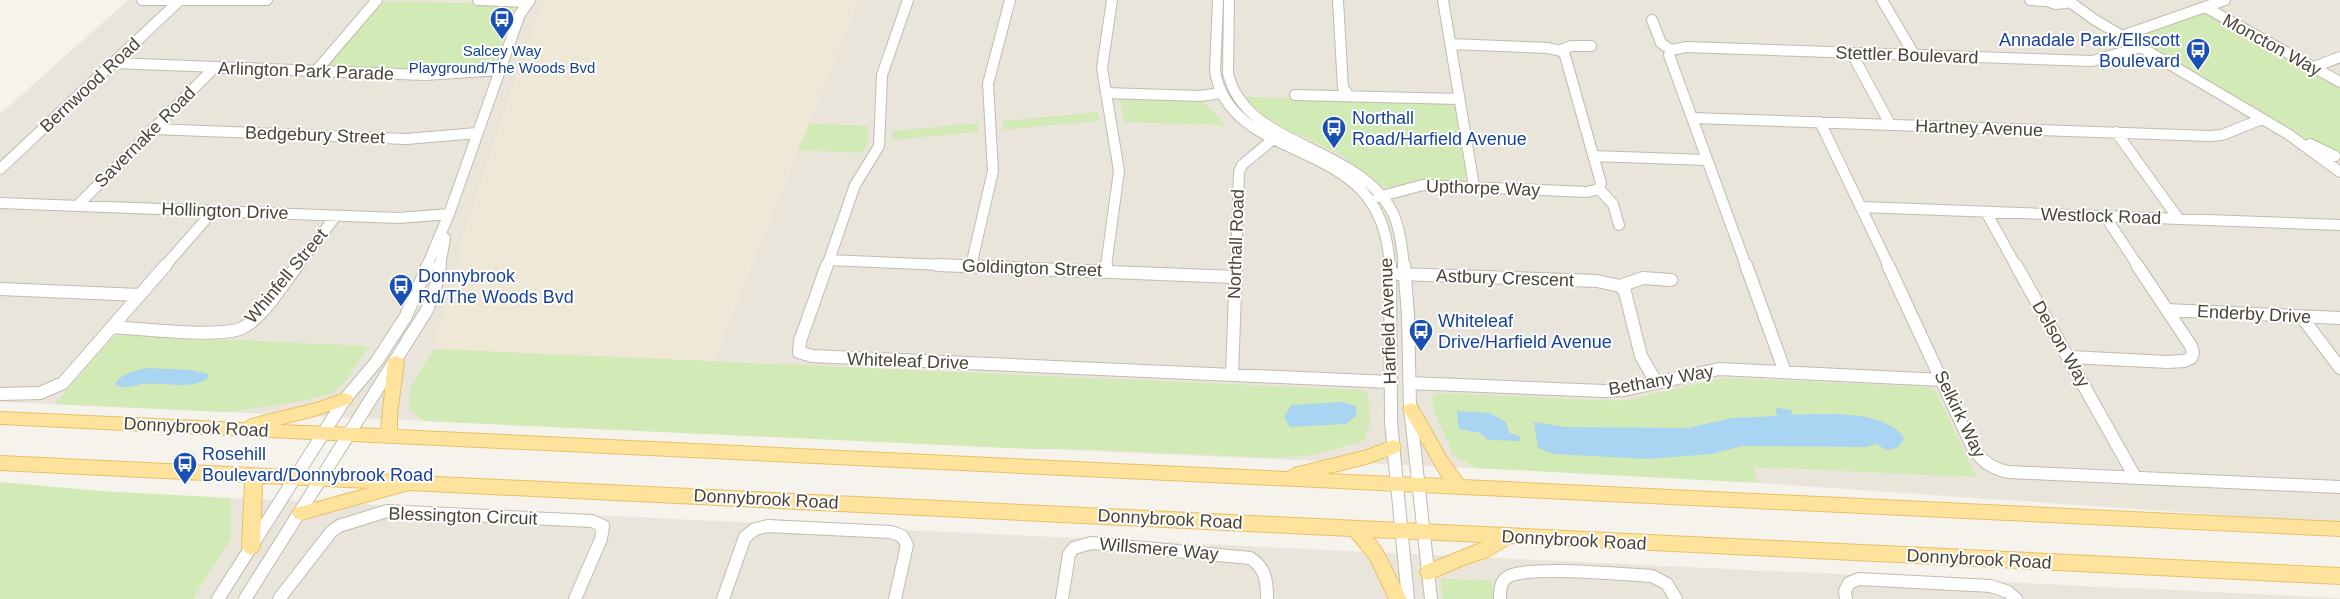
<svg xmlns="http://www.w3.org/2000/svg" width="2340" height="599" font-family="Helvetica,sans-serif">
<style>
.residential{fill:#eae5da}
.education{fill:#efe8d6}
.green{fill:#d2eab5}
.water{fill:#a9d4f2}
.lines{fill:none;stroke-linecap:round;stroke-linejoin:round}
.minor-far1-casing{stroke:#c2bbae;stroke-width:12}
.minor-casing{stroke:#c2bbae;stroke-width:14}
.major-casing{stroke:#e6c16a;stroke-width:2}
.minor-far1{stroke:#fff;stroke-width:10}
.minor{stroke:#fff;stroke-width:12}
.major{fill:#ffe39c;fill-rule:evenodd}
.labels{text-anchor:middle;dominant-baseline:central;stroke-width:4;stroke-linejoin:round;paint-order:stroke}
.far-transit-label{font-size:15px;fill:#164399;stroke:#fff}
.transit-label{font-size:18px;fill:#164399;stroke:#fff;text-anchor:start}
.street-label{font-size:18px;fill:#4b4439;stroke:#fff}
</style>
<rect width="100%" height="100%" fill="#f6f3ec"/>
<path class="residential" d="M128 0H2340V523L1673 477 0 402V114Z
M231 498 2340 598V599H193L231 539Z"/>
<path class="education" d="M547 0H859L714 361 434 349 437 331 461 259V242L535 21Z"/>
<path class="green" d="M389 1 507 4 513 5 515 9 494 62C467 79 369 70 333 68L327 64 377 6Z
M2202 13H2206L2340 85V153C2326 150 2309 146 2300 134L2137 39V35Z
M1244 97 1447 102 1455 108 1466 176 1462 181 1424 182 1395 187H1383L1341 155 1272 122 1255 110Z
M1124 99 1201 102 1207 105 1225 125 1124 122 1120 102Z
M1098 112 1099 121 1003 130 1002 121Z
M978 123V132L892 140V131Z
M809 124 868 126V144L862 153 798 150Z
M120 335 369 346 347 379 331 394 296 402 229 412 55 404 111 339Z
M434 349 1362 390 1368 394 1370 424 1364 441 1312 455 1275 458 1070 449H1030L424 421 409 409 410 389Z
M1724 378 1929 387 1936 391 1976 477 1753 467 1758 483 1477 468 1451 454 1450 446 1434 412 1432 397 1437 393 1621 401Z
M0 482 100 491 231 498V539L193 599H0Z
M1441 578 1492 581 1494 599H1442Z"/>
<path class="water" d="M146 368 192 370 208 374 209 378C189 391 165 381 142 384 133 386 124 390 115 384 121 373 136 371 146 368Z
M1343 402 1355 406 1357 415 1346 424 1290 427 1284 417 1291 405Z
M1776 408 1791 410 1793 415C1823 414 1886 409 1904 438L1897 448 1887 450 1876 444 1866 447 1743 446 1711 454 1648 459 1554 454 1538 448 1534 422 1564 427 1688 428 1732 418 1777 416Z
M1457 411 1490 413 1506 422 1509 433 1520 436V441L1488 440 1480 433 1459 429Z"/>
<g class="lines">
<defs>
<path id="minor-far1" d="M142 0H267
M478 0 528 2
M1218 0 1215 71C1227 147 1328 144 1368 198 1383 218 1388 241 1390 266
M1229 0 1228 73C1245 148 1358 144 1393 213 1400 229 1402 248 1404 266
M1338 0 1343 88 1347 93
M1443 0 1474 186
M1882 0 1915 56
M2030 0 2045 1
M2044 0 2056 4 2066 3 2067 0
M2067 0 2095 20 2288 134 2340 172
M2205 7 2340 82
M1652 20 1661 43 1671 50
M2122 36 2225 0
M1450 44 1548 48 1564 52 1601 183 1599 189
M1561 50 1571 46H1591
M1671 50 1687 47 2092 61 2141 47
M1671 50 1669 55 1746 266
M1852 54 1890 124
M113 63 425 75 500 70
M2314 67 2340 57
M316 71 377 0
M1106 93 1200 96 1221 93
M1295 95 1459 99
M1693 118 2210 136 2222 135 2262 119
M1820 122 1889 266
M153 129 406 139 477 133
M2116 132 2178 218
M2310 144 2335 156
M1593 156 1707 160
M0 169 179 1
M1599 189 1613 204 1619 225
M1378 197 1423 185 1587 192 1599 189
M0 203 399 218 449 214
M77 206 214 68
M1862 207 2340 225
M1986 212 2016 266
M2105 216 2138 266
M829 260 966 266
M165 266 213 211
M297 266 336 216
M427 266 449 214 520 14 530 0
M440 266 445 238
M827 266 855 185 879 146 882 75 908 0
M971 266 993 171 988 84 1010 0
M1106 266 1119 171 1102 68 1112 0
M1236 266 1239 172 1242 165 1277 136"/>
<path id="minor" d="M827 265 800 341 799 352 812 356 1390 382
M937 265 1235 277
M1390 265 1391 422 1408 599
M1404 265 1408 315 1410 407 1431 599
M1746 265 1785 372
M1888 265 1972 446C1981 461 1991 468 2008 472L2340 487
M2016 265 2135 477
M1105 271 1106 265
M1399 274 1597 281 1620 286 1643 278 1671 280
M1620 286 1625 292 1641 356 1656 382
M0 289 140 295
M2167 310 2340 318
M2301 316 2340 368
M112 327C140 329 221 338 242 328 263 318 283 283 298 265
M2070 357 2168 362 2184 361 2191 358 2193 353 2191 346 2137 265
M1232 375 1236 265
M1409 383 1604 391 1624 390 1719 369 1943 380
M0 394 40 393 63 383 166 265
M218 599 345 399 377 361 406 316 428 265
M245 599 427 310 436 285 440 265
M279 599 331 532 339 526 387 511 592 521 603 526 601 539 575 599
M723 599 745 537 755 529 768 526 891 532 902 536 907 545 895 599
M1062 599 1069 554 1074 548 1091 543 1250 558C1266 568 1267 581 1267 599
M1500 599C1500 591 1500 583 1506 578 1523 564 1626 575 1652 576L1667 584 1676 599
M1846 599 1845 591 1849 583 1859 579 1991 586 2008 592 2016 599"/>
<path id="major" d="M396 356 402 358 404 362 397 414V430L1287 472 1294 468 1364 451 1393 440 1399 442 1401 447 1399 452 1366 464 1326 474 1443 479 1403 409 1405 405 1411 403 1417 405 1446 456 1463 480 2340 522V536L0 424V412L244 423 251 419 316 403 345 393 351 395 353 399 351 403 318 415 279 425 381 429 388 362 390 358Z
M0 456 2340 568V584L1511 543 1488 557 1461 566 1429 580 1423 578 1420 572 1423 566 1483 542 1373 537 1382 549 1407 599H1389L1370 559 1351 536 409 490 301 520 295 518 292 513 295 508 369 488 262 483 260 547 257 552 251 555 245 552 242 547 245 482 0 470Z"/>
</defs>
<use href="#minor-far1" class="minor-far1-casing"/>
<use href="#minor" class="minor-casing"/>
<use href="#major" class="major-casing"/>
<use href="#minor-far1" class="minor-far1"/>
<use href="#minor" class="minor"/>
<use href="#major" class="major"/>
</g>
<defs>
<symbol id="bus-pin" viewBox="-11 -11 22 30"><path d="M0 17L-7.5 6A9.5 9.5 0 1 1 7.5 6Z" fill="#1a4fb4" stroke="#fff"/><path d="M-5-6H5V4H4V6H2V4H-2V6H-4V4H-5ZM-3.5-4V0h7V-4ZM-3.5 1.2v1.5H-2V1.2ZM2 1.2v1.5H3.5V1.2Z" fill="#fff"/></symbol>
</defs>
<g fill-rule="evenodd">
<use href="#bus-pin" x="488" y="5" width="28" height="38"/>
<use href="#bus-pin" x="2184" y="36" width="28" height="38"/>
<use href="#bus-pin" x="1320" y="114" width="28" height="38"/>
<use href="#bus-pin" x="387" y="272" width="28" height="38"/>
<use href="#bus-pin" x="1407" y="317" width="28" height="38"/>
<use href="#bus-pin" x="171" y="450" width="28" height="38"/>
</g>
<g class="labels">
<g class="far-transit-label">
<text x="502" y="50">Salcey Way<tspan x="502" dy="17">Playground/The Woods Bvd</tspan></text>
</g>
<g class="transit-label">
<text x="2180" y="40" text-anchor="end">Annadale Park/Ellscott<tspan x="2180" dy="21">Boulevard</tspan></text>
<text x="1352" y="118">Northall<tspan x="1352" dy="21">Road/Harfield Avenue</tspan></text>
<text x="418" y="276">Donnybrook<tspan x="418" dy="21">Rd/The Woods Bvd</tspan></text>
<text x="1438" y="321">Whiteleaf<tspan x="1438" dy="21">Drive/Harfield Avenue</tspan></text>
<text x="202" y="454">Rosehill<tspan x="202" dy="21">Boulevard/Donnybrook Road</tspan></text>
</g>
<g class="street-label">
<text transform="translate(2272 45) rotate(29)">Moncton Way</text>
<text transform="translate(1907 55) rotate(2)">Stettler Boulevard</text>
<text transform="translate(306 71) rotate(2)">Arlington Park Parade</text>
<text transform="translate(90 85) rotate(-43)">Bernwood Road</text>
<text transform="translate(1979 128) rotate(2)">Hartney Avenue</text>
<text transform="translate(315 135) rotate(2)">Bedgebury Street</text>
<text transform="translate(145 137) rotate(-45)">Savernake Road</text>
<text transform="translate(1483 188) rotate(2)">Upthorpe Way</text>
<text transform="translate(225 211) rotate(2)">Hollington Drive</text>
<text transform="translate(2101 216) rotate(2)">Westlock Road</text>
<text transform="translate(1236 244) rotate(-88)">Northall Road</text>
<text transform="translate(1032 268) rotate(2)">Goldington Street</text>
<text transform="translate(286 276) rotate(-50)">Whinfell Street</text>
<text transform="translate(1505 278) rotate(2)">Astbury Crescent</text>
<text transform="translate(2254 314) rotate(3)">Enderby Drive</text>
<text transform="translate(1388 321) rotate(-92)">Harfield Avenue</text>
<text transform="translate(2061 344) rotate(60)">Delson Way</text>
<text transform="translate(908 361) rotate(2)">Whiteleaf Drive</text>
<text transform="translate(1661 380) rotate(-10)">Bethany Way</text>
<text transform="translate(1960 414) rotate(64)">Selkirk Way</text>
<text transform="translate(196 427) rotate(3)">Donnybrook Road</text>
<text transform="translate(766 499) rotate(3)">Donnybrook Road</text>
<text transform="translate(463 516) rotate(2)">Blessington Circuit</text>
<text transform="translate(1170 519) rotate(3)">Donnybrook Road</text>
<text transform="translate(1574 540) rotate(3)">Donnybrook Road</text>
<text transform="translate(1159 549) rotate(5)">Willsmere Way</text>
<text transform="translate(1979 559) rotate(3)">Donnybrook Road</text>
</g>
</g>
</svg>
